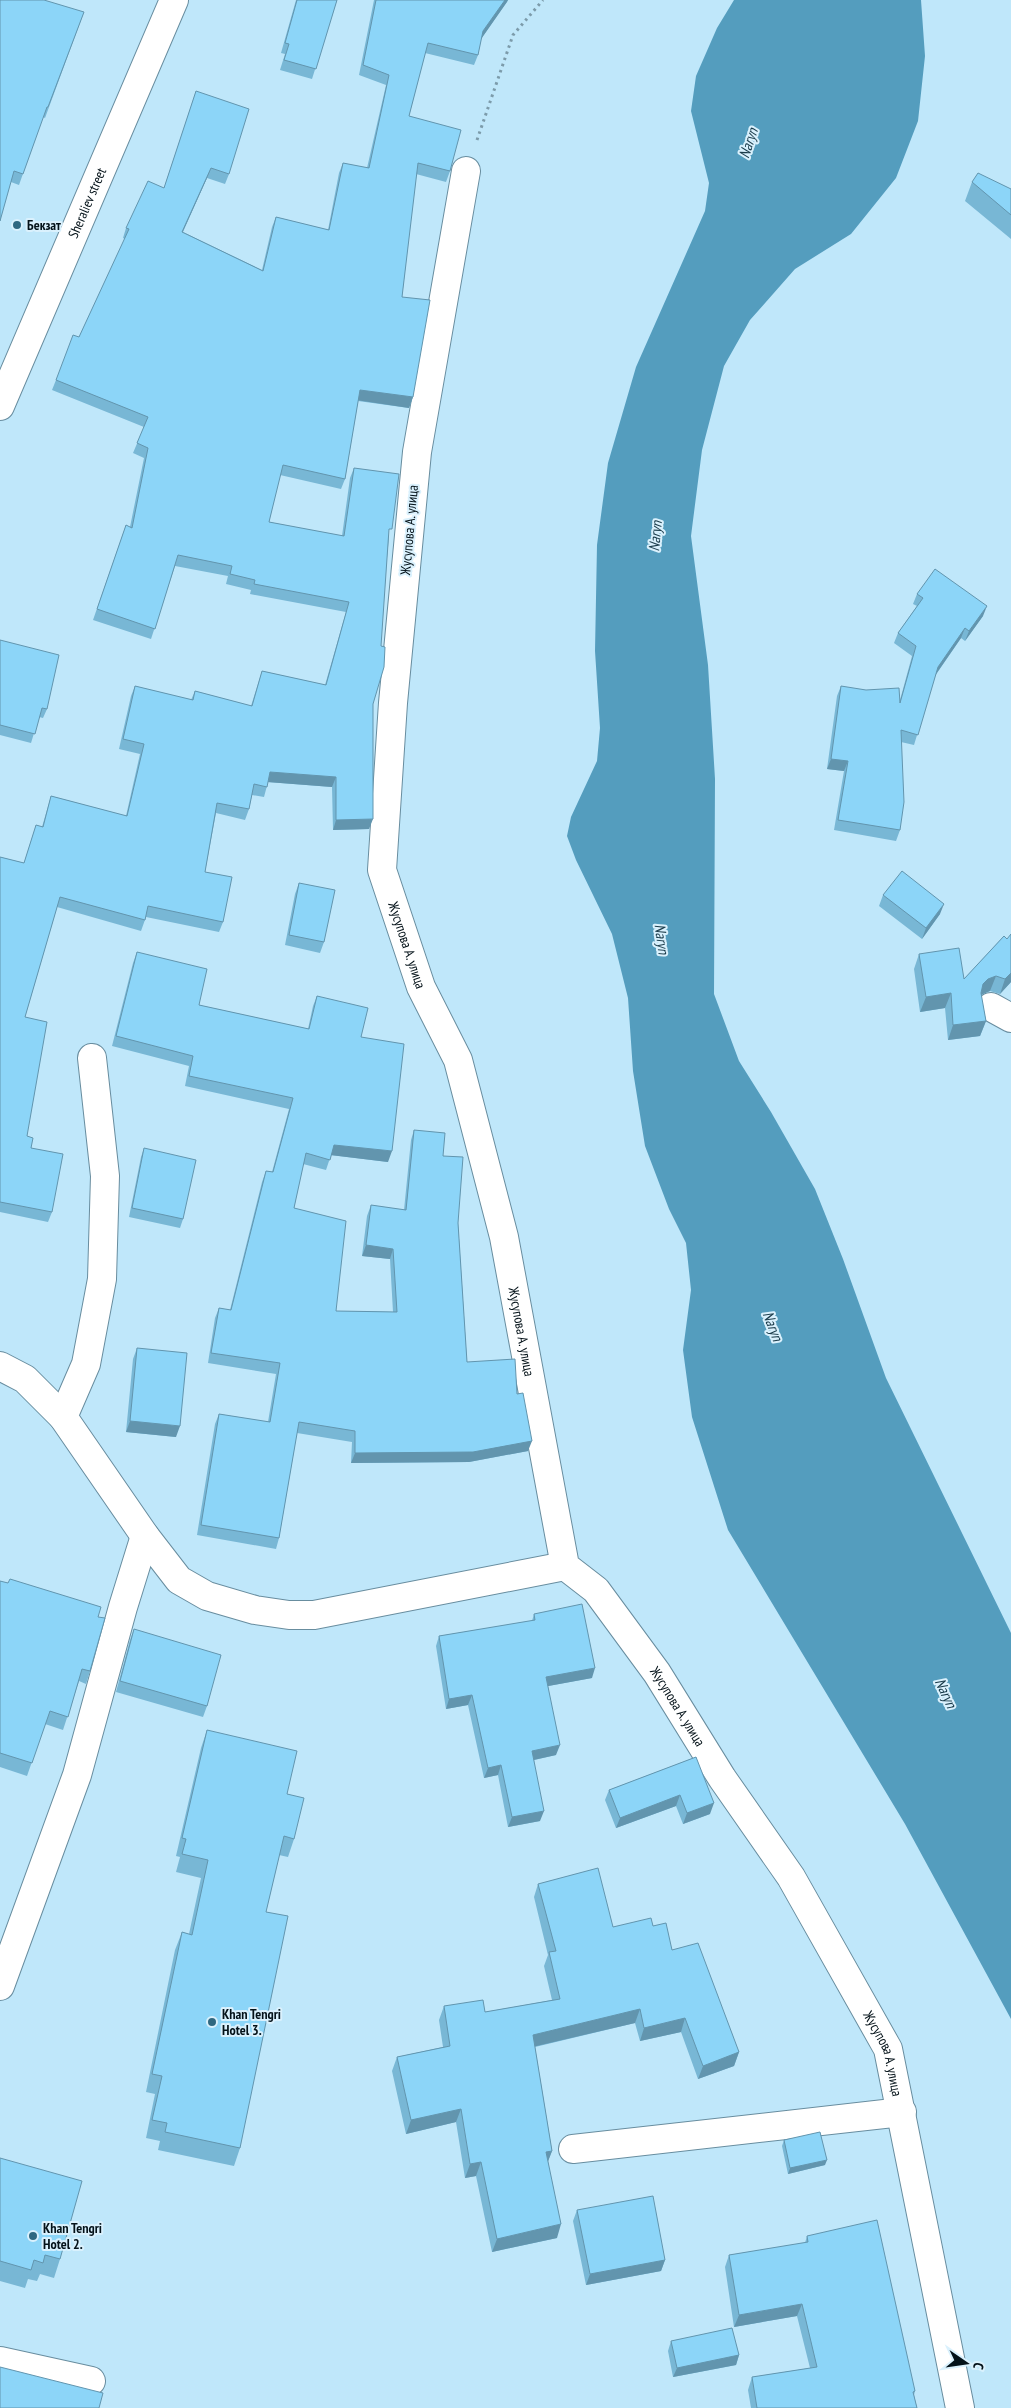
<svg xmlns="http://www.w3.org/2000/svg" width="1011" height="2408" font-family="'PT Sans Narrow',sans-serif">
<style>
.water{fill:#549dbe}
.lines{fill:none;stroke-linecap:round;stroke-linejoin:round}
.minor-casing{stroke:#688d9f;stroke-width:30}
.major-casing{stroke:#688d9f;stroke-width:30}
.path{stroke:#7c9baa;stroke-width:3;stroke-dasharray:2.5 4;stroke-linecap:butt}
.minor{stroke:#fff;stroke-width:28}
.major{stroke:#fff;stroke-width:28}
.wall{fill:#78b7d5}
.shaded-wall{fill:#6295ae}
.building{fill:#8cd5f8;stroke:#6295ae}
.poi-dot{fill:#2f6881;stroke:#daf1fd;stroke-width:2}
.labels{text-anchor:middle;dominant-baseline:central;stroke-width:4;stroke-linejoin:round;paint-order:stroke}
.street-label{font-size:14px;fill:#041219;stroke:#daf1fd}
.poi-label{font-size:14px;font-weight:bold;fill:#041219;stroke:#daf1fd;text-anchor:start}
.water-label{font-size:15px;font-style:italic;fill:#1a3b4a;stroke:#daf1fd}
</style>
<rect width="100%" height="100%" fill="#bfe7fa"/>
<path class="water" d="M734 0H921L925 56 918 121 896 178 851 234 795 269 750 320 724 366 702 450 691 536 708 665 715 779 714 994 739 1061 771 1112 815 1189 843 1259 886 1378 1011 1633V2019L905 1824 728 1530 692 1417 683 1350 691 1290 686 1243 669 1209 645 1146 633 1071 628 998 612 934 576 860 567 836 571 817 597 761 600 728 595 651 597 545 608 463 636 367 705 211 709 183 691 111 696 76 717 28Z"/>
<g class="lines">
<defs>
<g id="minor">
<path id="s1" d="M466 171 417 452 393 703 382 870 421 987 458 1060 504 1237 565 1566 596 1590 657 1673 722 1778 791 1877 888 2049 960 2408"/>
<path d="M991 1007 1011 1018"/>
<path d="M0 1366 25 1379 63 1417 145 1536 179 1580 207 1596 255 1610 289 1615H314L565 1566"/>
<path d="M63 1417 86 1364 102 1279 105 1176 92 1058"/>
<path d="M0 1986 77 1775 123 1607 145 1536"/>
<path d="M573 2149 902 2112"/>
<path d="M0 2361 91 2381"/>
</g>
<g id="major">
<path id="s2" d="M0 406 174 0"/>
</g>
</defs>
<use href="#minor" class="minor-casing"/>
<use href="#major" class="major-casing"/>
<path class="path" d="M477 140 513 35 543 0"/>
<use href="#minor" class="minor"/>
<use href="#major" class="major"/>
</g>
<path class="wall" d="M0 0 84 12 45 118 43 117 19 185 11 182Z
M296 0H337L312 79 280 70 285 54 281 53Z
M374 0H508L481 39 478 55 474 65 425 53 409 116 450 171 446 182 416 174 402 297 413 397 409 408 358 401 345 479 341 489 280 475 269 522 342 536 350 478 354 468 389 537 373 704 369 829 333 830 332 787 268 782 264 797 252 795 249 809 245 820 216 813 205 872 223 922 219 932 146 917 141 931 57 907 25 1017 27 1136 52 1212 48 1222 0 1212V857L24 863 36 825 42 827 51 796 126 816 140 754 119 749 131 696 135 686 191 700 195 691 251 706 262 671 325 685 346 612 250 594 251 590 226 584 228 576 175 566 151 639 93 620 126 525 130 527 144 458 133 453 144 427 52 390 56 380 79 337 125 239 123 238 126 228 164 188 196 91 229 174 225 184 207 178 183 232 262 270 272 227 276 217 328 230 339 173 343 163 367 168 386 85 359 75Z
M972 182 1011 189V239L965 201Z
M917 594 983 616 965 641 961 638 935 676 914 745 901 742 900 830 896 841 834 830 844 771 827 769 837 696 841 686 900 700 912 656 894 643 898 633 917 606 913 604Z
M0 640 47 709 43 718 39 717 31 743 0 735Z
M299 883 324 942 320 953 285 945 295 894Z
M883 895 940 914 922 939 879 906Z
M1004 936 1011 982 1000 994 990 991 983 994 981 995 986 1021 980 1036 948 1040 945 1008 920 1012 914 969 919 954 964 979Z
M137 952 199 1005 308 1029 313 1006 317 996 361 1037 388 1162 331 1155 326 1170 303 1164 294 1208 336 1311 393 1312 390 1259 362 1256 367 1216 371 1205 404 1210 411 1140 414 1130 443 1156 458 1223 467 1362 517 1394 528 1451 469 1462 351 1463 352 1442 297 1433 279 1538 276 1549 197 1535 215 1424 219 1414 268 1422 276 1374 208 1363 215 1318 219 1308 230 1310 262 1182 266 1171 272 1172 289 1109 185 1086 189 1066 112 1046 133 963Z
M144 1148 183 1219 180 1228 129 1217 141 1157Z
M137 1348 176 1437 126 1432 133 1359Z
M0 1581 98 1617 90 1671 86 1684 79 1681 63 1730 45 1724 27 1776 0 1767Z
M534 1614 592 1678 548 1686 556 1755 534 1760 540 1821 508 1827 498 1775 484 1778 468 1705 446 1709 436 1646 439 1636 532 1621Z
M134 1629 207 1706 203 1717 116 1692 130 1640Z
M207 1730 287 1794 294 1839 288 1857 279 1855 266 1912 240 2148 234 2166 158 2150 160 2141 146 2138 155 2094 146 2092 175 1950 182 1932 189 1934 201 1878 176 1872 180 1857 176 1856 201 1748Z
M696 1757 710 1814 683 1824 676 1806 616 1828 605 1800 609 1790Z
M538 1884 613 1927 653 1926 672 1950 739 2052 734 2066 698 2079 681 2032 640 2041 635 2023 535 2047 552 2151 548 2161 557 2238 492 2252 476 2176 465 2178 456 2122 406 2134 392 2071 397 2057 443 2047 439 2020 444 2006 485 2012 552 2000 544 1966 548 1955 534 1897Z
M784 2140 825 2165 788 2174 782 2146Z
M0 2158 60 2259 54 2278 40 2274 37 2281 28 2279 25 2288 0 2281Z
M577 2210 665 2260 661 2271 586 2285 573 2221Z
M807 2236 915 2391 914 2395 917 2408H751L748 2390 752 2377 810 2368 797 2316 734 2327 725 2267 729 2255 805 2243Z
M671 2341 739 2355 736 2365 673 2377 668 2351Z"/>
<path class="shaded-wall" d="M505 0H508L507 2 479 42 483 31Z
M211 168 207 178 178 242 182 232Z
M360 390 413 397 409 408 356 400Z
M987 606 983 616 965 641 969 631Z
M965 628 961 638 934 677 938 667Z
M831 759 848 761 844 771 827 769Z
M270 772 336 777 332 787 267 782Z
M373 819 369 829 333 830 336 820Z
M944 904 940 914 922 939 926 928Z
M1011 973V982L1000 994 1005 979Z
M996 976 990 991 983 994 978 999 983 984 988 979Z
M951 993 945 1008 920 1012 926 997Z
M986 1021 980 1036 948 1040 953 1025Z
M334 1145 392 1151 388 1162 330 1155Z
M366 1245 393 1249 390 1259 362 1256Z
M130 1421 180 1426 176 1437 126 1432Z
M532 1441 528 1451 469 1462 351 1463 355 1453Z
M595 1668 592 1678 543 1687 546 1677Z
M472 1695 468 1705 446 1709 449 1699Z
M560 1745 556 1755 529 1761 532 1751Z
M501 1765 498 1775 484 1778 488 1768Z
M680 1795 676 1806 616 1828 620 1818Z
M714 1803 710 1814 683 1824 687 1813Z
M544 1811 540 1821 508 1827 512 1817Z
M640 2009 635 2023 528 2048 533 2035Z
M685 2018 681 2032 640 2041 644 2028Z
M739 2052 734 2066 698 2079 703 2066Z
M461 2109 456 2122 406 2134 411 2120Z
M552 2151 547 2164 546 2152Z
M827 2160 825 2165 788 2174 790 2168Z
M481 2162 476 2176 465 2178 470 2164Z
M561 2224 557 2238 492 2252 497 2239Z
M665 2260 661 2271 586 2285 590 2274Z
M802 2304 797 2316 734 2327 739 2315Z
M739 2355 736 2365 673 2377 677 2368Z"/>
<path class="building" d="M0 0H44L84 12 48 107H47L23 174 14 171 0 221Z
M297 0H337L316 69 284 60 289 44 285 43Z
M376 0H505L483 31 478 55 428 43 409 116 461 130 450 171 418 163 402 297 430 300 413 397 360 390 345 479 283 465 269 522 344 536 354 468 399 474 392 529H389L381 646 385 647 384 667 373 704V819L336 820V777L270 772 267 787 254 784 249 809 217 803 205 872 232 877 223 922 148 906 145 920 60 897 25 1017 47 1022 27 1136 33 1138 31 1148 63 1154 52 1212 0 1202V857L24 863 36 825 43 827 51 796 127 816 144 744 123 739 135 686 193 700 195 691 252 706 262 671 326 685 349 602 254 584 255 580 230 574 232 566 178 555 155 629 97 609 126 525 132 528 148 448 137 443 148 417 56 380 73 335 79 337 129 229 126 228 148 181 164 188 196 91 249 109 229 174 211 168 182 232 263 271 276 217 329 230 343 163 369 168 389 75 363 65Z
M978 173 1011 189V215L972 182Z
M935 569 987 606 969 631 965 628 938 667 918 735 901 730 904 802 900 830 838 820 848 761 831 759 841 686 866 690 899 688 900 703 916 646 898 633 923 598 917 594Z
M0 640 59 655 47 709 42 708 35 734 0 725Z
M902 871 944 904 926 928 883 895Z
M299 883 335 890 324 942 289 935Z
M1011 934V973L1005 979 996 976 988 979 983 984 981 993 986 1021 953 1025 951 993 926 997 919 954 959 948 964 979 1004 936 1007 939Z
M137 952 207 969 199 1005 309 1029 317 996 368 1008 361 1037 404 1044 392 1151 334 1145 330 1160 306 1153 294 1208 346 1221 336 1311 397 1312 393 1249 366 1245 371 1205 406 1210 414 1130 445 1133 443 1156 463 1157 458 1223 467 1362 515 1359 517 1394 523 1393 532 1441 473 1452 355 1453V1431L299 1422 279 1538 201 1525 219 1414 270 1422 280 1363 211 1353 219 1308 231 1310 266 1171 273 1172 293 1098 189 1076 193 1056 116 1036Z
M144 1148 196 1160 183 1219 132 1208Z
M137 1348 187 1353 180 1426 130 1421Z
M10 1579 101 1607 98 1617 105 1618 90 1671 82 1669 68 1717 50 1711 32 1763 0 1753V1581L8 1583Z
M582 1604 595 1668 546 1677 560 1745 532 1751 544 1811 512 1817 501 1765 488 1768 472 1695 449 1699 439 1636 535 1620 534 1614Z
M134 1629 221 1655 207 1706 120 1681Z
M207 1730 297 1751 287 1794 304 1798 294 1839 284 1836 266 1912 288 1916 240 2148 165 2132 167 2123 152 2120 162 2076 152 2074 182 1932 192 1935 208 1860 182 1854 186 1839 182 1838Z
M696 1757 714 1803 687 1813 680 1795 620 1818 609 1790Z
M598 1868 613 1927 651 1918 653 1926 666 1923 672 1950 698 1943 739 2052 703 2066 685 2018 644 2028 640 2009 533 2035 552 2151 546 2152 561 2224 497 2239 481 2162 470 2164 461 2109 411 2120 397 2057 450 2046 444 2006 483 2000 485 2012 560 1999 549 1952 556 1951 538 1884Z
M820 2132 827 2160 790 2168 784 2140Z
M0 2158 82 2181 60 2259 45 2255 43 2263 34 2260 31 2270 0 2261Z
M653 2196 665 2260 590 2274 577 2210Z
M877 2220 915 2391 913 2392 917 2408H757L752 2377 817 2367 802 2304 739 2315 729 2255 808 2242 807 2236Z
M732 2328 739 2355 677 2368 671 2341Z
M0 2367 103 2393 99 2408H0Z"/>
<g class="poi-dot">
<circle cx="17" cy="225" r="5"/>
<circle cx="212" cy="2022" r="5"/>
<circle cx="33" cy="2236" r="5"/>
</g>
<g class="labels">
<g class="street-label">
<text stroke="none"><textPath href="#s2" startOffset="221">Sheraliev street</textPath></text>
<text transform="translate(409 530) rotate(-85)">Жусупова А. улица</text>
<text stroke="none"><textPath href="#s1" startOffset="784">Жусупова А. улица</textPath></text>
<text stroke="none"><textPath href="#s1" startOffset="1189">Жусупова А. улица</textPath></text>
<text stroke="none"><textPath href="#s1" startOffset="1609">Жусупова А. улица</textPath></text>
<text stroke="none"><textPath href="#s1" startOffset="2014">Жусупова А. улица</textPath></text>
</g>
<g class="poi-label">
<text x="27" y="225">Бекзат</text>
<text x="222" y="2014">Khan Tengri<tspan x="222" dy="16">Hotel 3.</tspan></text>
<text x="43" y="2228">Khan Tengri<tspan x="43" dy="16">Hotel 2.</tspan></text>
</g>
<g class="water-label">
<text transform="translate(748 143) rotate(-72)">Naryn</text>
<text transform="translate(655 536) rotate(-84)">Naryn</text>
<text transform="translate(662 939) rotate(82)">Naryn</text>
<text transform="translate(773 1326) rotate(69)">Naryn</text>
<text transform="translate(946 1693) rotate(65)">Naryn</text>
</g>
</g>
<g transform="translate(966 2363) rotate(103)" stroke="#daf1fd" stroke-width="4" paint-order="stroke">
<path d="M0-4L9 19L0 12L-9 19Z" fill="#041219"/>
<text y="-8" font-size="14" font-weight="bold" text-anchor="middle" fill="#041219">С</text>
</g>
</svg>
